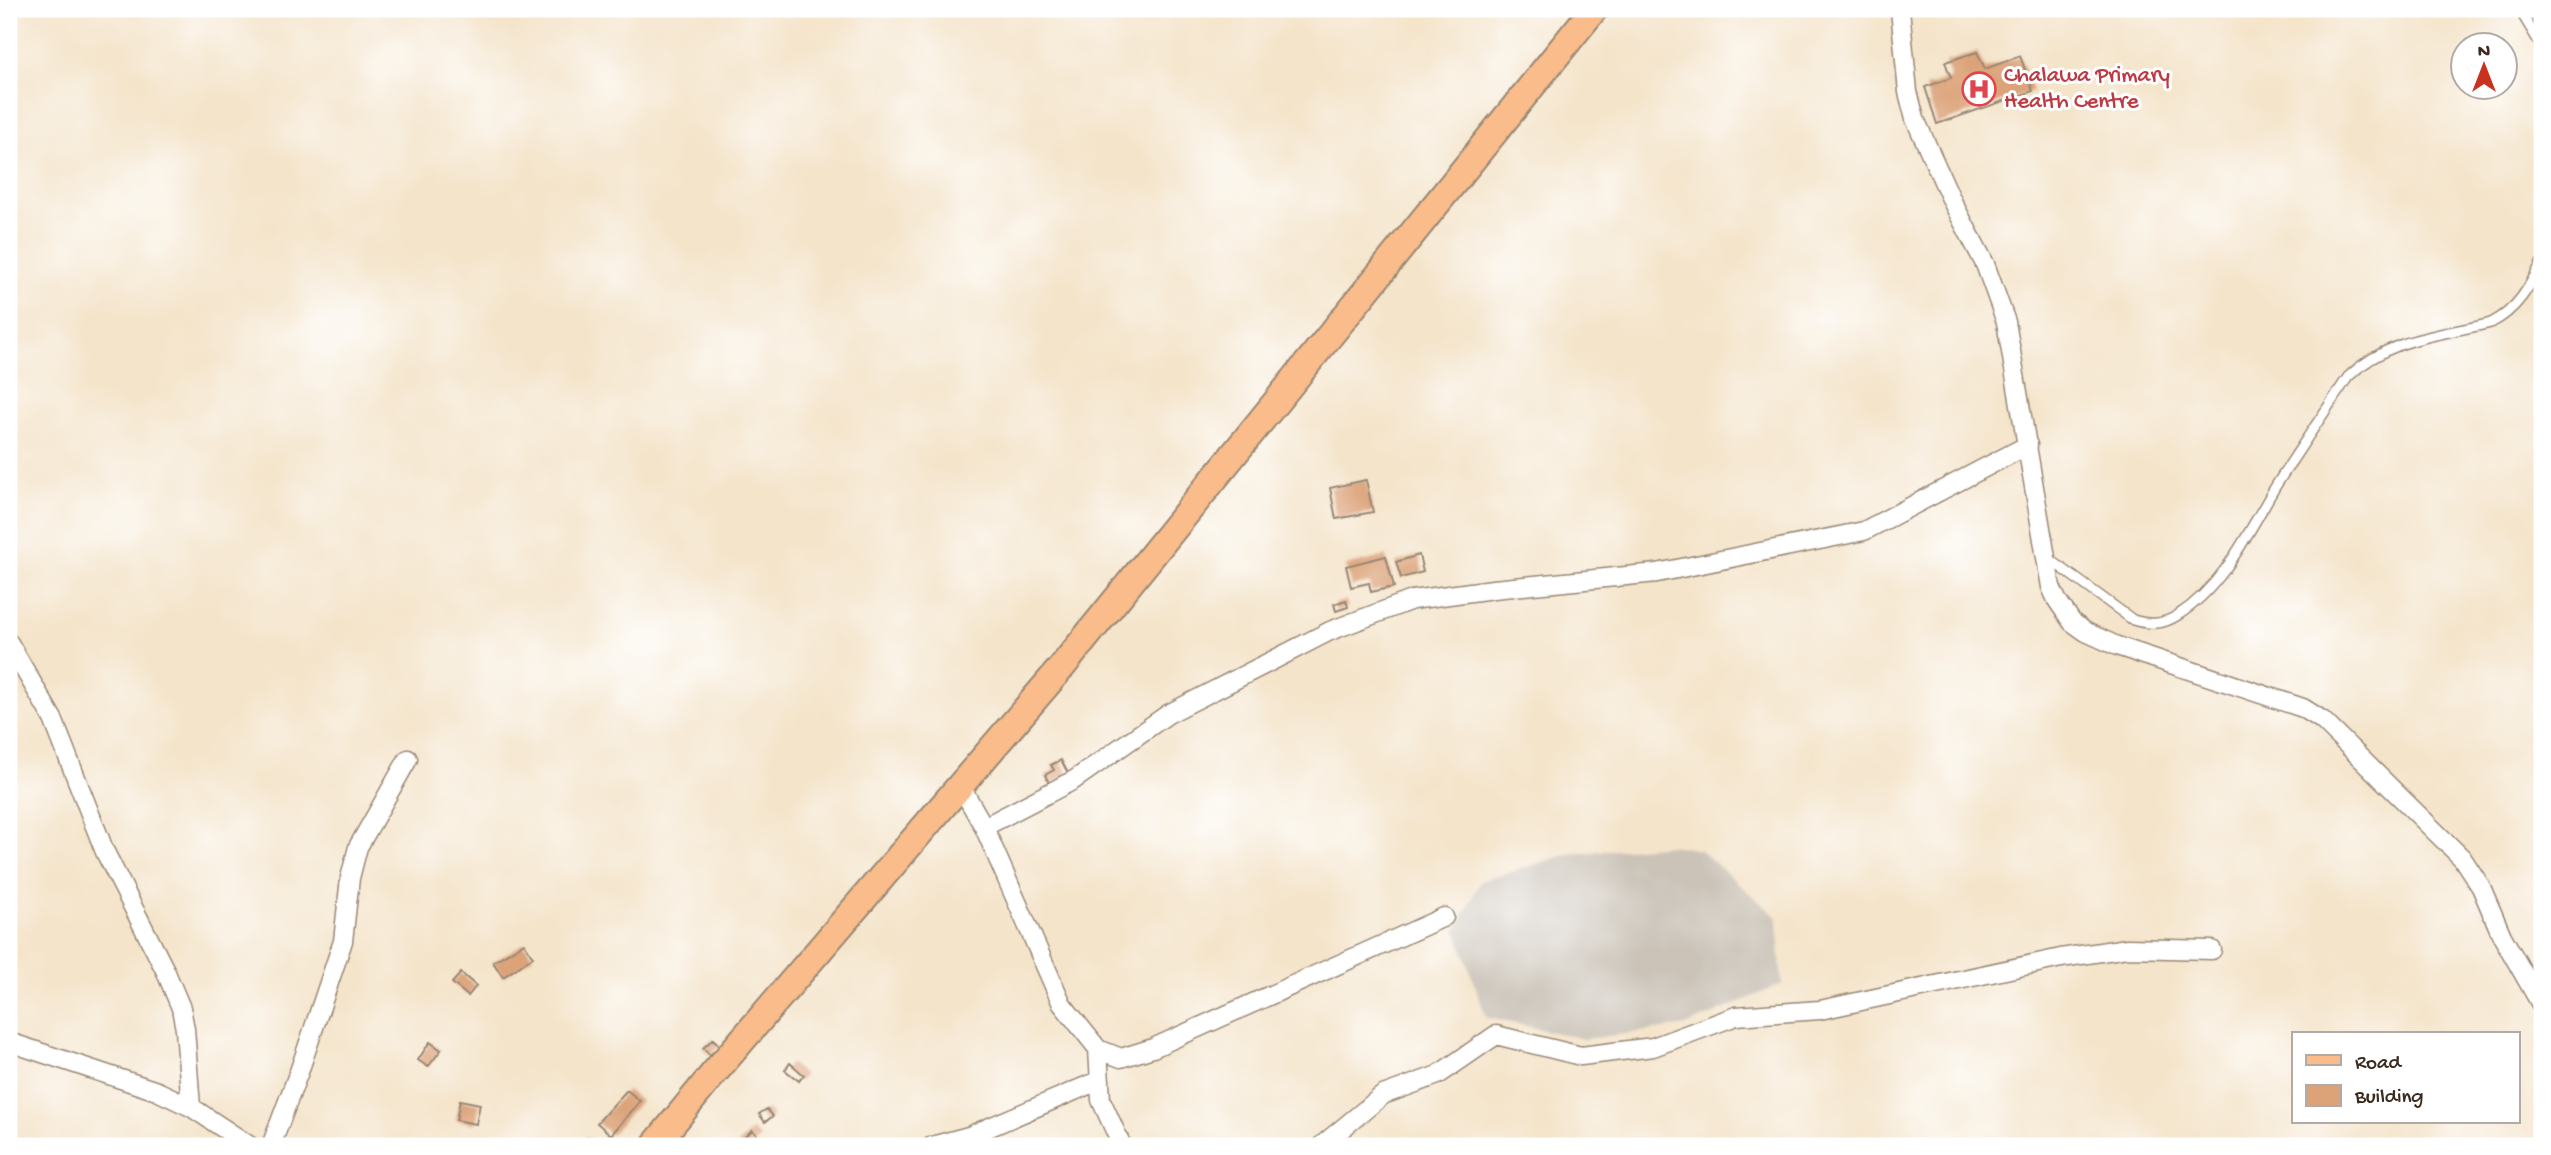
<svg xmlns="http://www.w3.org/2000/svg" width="2551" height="1155" font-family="'Gochi Hand',sans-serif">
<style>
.industrial{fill:#cbc3b8}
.building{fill:#dca379}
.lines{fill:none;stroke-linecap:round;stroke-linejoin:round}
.service-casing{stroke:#988774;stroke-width:12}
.minor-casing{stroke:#988774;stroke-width:21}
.primary-casing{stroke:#988774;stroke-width:30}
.service{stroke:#fff;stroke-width:9}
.minor{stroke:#fff;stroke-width:18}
.primary{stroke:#f9bc8a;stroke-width:26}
.labels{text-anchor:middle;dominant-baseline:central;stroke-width:6;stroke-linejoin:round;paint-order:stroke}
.health-label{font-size:23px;fill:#be3a42;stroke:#fff;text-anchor:start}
</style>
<rect width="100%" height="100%" fill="#fff"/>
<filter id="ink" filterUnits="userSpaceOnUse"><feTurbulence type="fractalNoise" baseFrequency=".0143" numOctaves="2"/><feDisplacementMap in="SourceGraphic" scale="14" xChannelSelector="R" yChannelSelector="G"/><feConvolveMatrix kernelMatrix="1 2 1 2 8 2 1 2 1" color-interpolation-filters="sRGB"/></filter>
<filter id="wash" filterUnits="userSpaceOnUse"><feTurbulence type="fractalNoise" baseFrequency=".00686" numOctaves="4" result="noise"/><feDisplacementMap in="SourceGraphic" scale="28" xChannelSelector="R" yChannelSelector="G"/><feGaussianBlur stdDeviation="1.57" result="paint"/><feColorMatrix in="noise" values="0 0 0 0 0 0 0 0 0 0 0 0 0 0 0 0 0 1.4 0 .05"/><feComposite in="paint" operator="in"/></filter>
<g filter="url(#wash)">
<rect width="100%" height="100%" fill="#f4e4ca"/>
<path class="industrial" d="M1671 845 1700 850 1777 917 1782 984 1686 1026 1584 1039 1486 1017 1456 930 1481 881 1569 854Z"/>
<g id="blocks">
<path class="building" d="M1977 52 1985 69 2020 56 2033 91 1937 124 1925 87 1951 78 1945 62Z
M1366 480 1373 512 1336 519 1330 488Z
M1419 555 1423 572 1401 578 1396 562Z
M1386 556 1394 587 1371 592 1369 583 1351 587 1346 566Z
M1346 600 1348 607 1336 611 1334 604Z
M1061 760 1069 775 1050 785 1045 775 1054 770 1051 765Z
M524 943 533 957 503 977 493 962Z
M461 973 476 986 468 996 452 983Z
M713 1039 720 1046 710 1055 703 1048Z
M430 1042 441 1050 428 1067 418 1060Z
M790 1063 804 1075 799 1081 785 1070Z
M627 1090 640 1101 611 1135 597 1123Z
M460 1100 480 1104 476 1124 456 1120Z
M767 1109 773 1116 765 1122 759 1114Z
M752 1130 760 1138 751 1146H740L738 1144Z
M588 1137 596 1146H578Z"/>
</g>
</g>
<g filter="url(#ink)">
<use href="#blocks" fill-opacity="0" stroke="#988774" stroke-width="2"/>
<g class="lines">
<defs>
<path id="service" d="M2519 9 2542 47
M2048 558 2133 620C2149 625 2163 625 2178 615 2225 585 2249 530 2277 484 2300 448 2324 413 2348 377 2388 338 2438 336 2491 323 2517 310 2529 288 2542 262"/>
<path id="minor" d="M1900 9 1908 92 1915 119 1953 203 1985 264 2006 322 2051 587 2057 600 2072 622 2086 632 2117 646 2303 708 2322 720 2462 858 2481 887 2502 936 2542 1006
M9 643 53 719 105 852 165 970 181 1008 185 1029 191 1107
M960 785 984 827 1062 1004 1098 1049 1121 1058 1153 1048 1444 917
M984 827 1074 780 1168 714 1330 631 1412 600 1493 589 1657 573 1864 531 2028 445
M9 1042 157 1091 191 1107 250 1146
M1098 1049 1101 1100 1122 1146
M271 1146 300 1069 343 941 350 878 358 847 408 759
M932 1146 969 1136 1100 1080
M1321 1146 1383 1095 1438 1075 1496 1035 1581 1056 1653 1047 1736 1016 1820 1010 2061 958 2127 948 2212 950"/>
<path id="primary" d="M654 1146 714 1073 1061 668 1594 9"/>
</defs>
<use href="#service" class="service-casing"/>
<use href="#minor" class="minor-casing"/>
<use href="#primary" class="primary-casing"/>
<use href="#service" class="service"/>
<use href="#minor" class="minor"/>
<use href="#primary" class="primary"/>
</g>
</g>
<defs>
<symbol id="hospital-ring" viewBox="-11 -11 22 22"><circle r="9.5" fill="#fff" stroke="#e0444e" stroke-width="1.5"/><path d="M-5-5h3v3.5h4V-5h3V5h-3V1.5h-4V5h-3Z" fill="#e0444e"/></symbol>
</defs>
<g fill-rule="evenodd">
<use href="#hospital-ring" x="1960" y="70" width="38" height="38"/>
</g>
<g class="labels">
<g class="health-label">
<text x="2004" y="76">Chalawa Primary<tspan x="2004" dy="26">Health Centre</tspan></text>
</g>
</g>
<rect width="2551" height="1155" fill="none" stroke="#fff" stroke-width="35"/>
<rect x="2292" y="1032" width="228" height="91" fill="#ffffff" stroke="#b1aaa5" stroke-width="2"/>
<rect x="2306" y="1055" width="35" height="10" fill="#f9bc8a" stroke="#b1aaa5" stroke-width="2"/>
<text x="2355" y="1068" font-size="21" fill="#3b2a1e">Road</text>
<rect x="2306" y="1085" width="35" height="21" fill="#dca379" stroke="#b1aaa5" stroke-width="2"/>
<text x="2355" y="1102" font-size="21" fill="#3b2a1e">Building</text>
<g transform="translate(2484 66)"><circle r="33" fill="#ffffff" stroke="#b1aaa5" stroke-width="2"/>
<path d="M0-5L12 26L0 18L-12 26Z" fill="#c8321e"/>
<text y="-10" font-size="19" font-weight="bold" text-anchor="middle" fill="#3b2a1e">N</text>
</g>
</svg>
